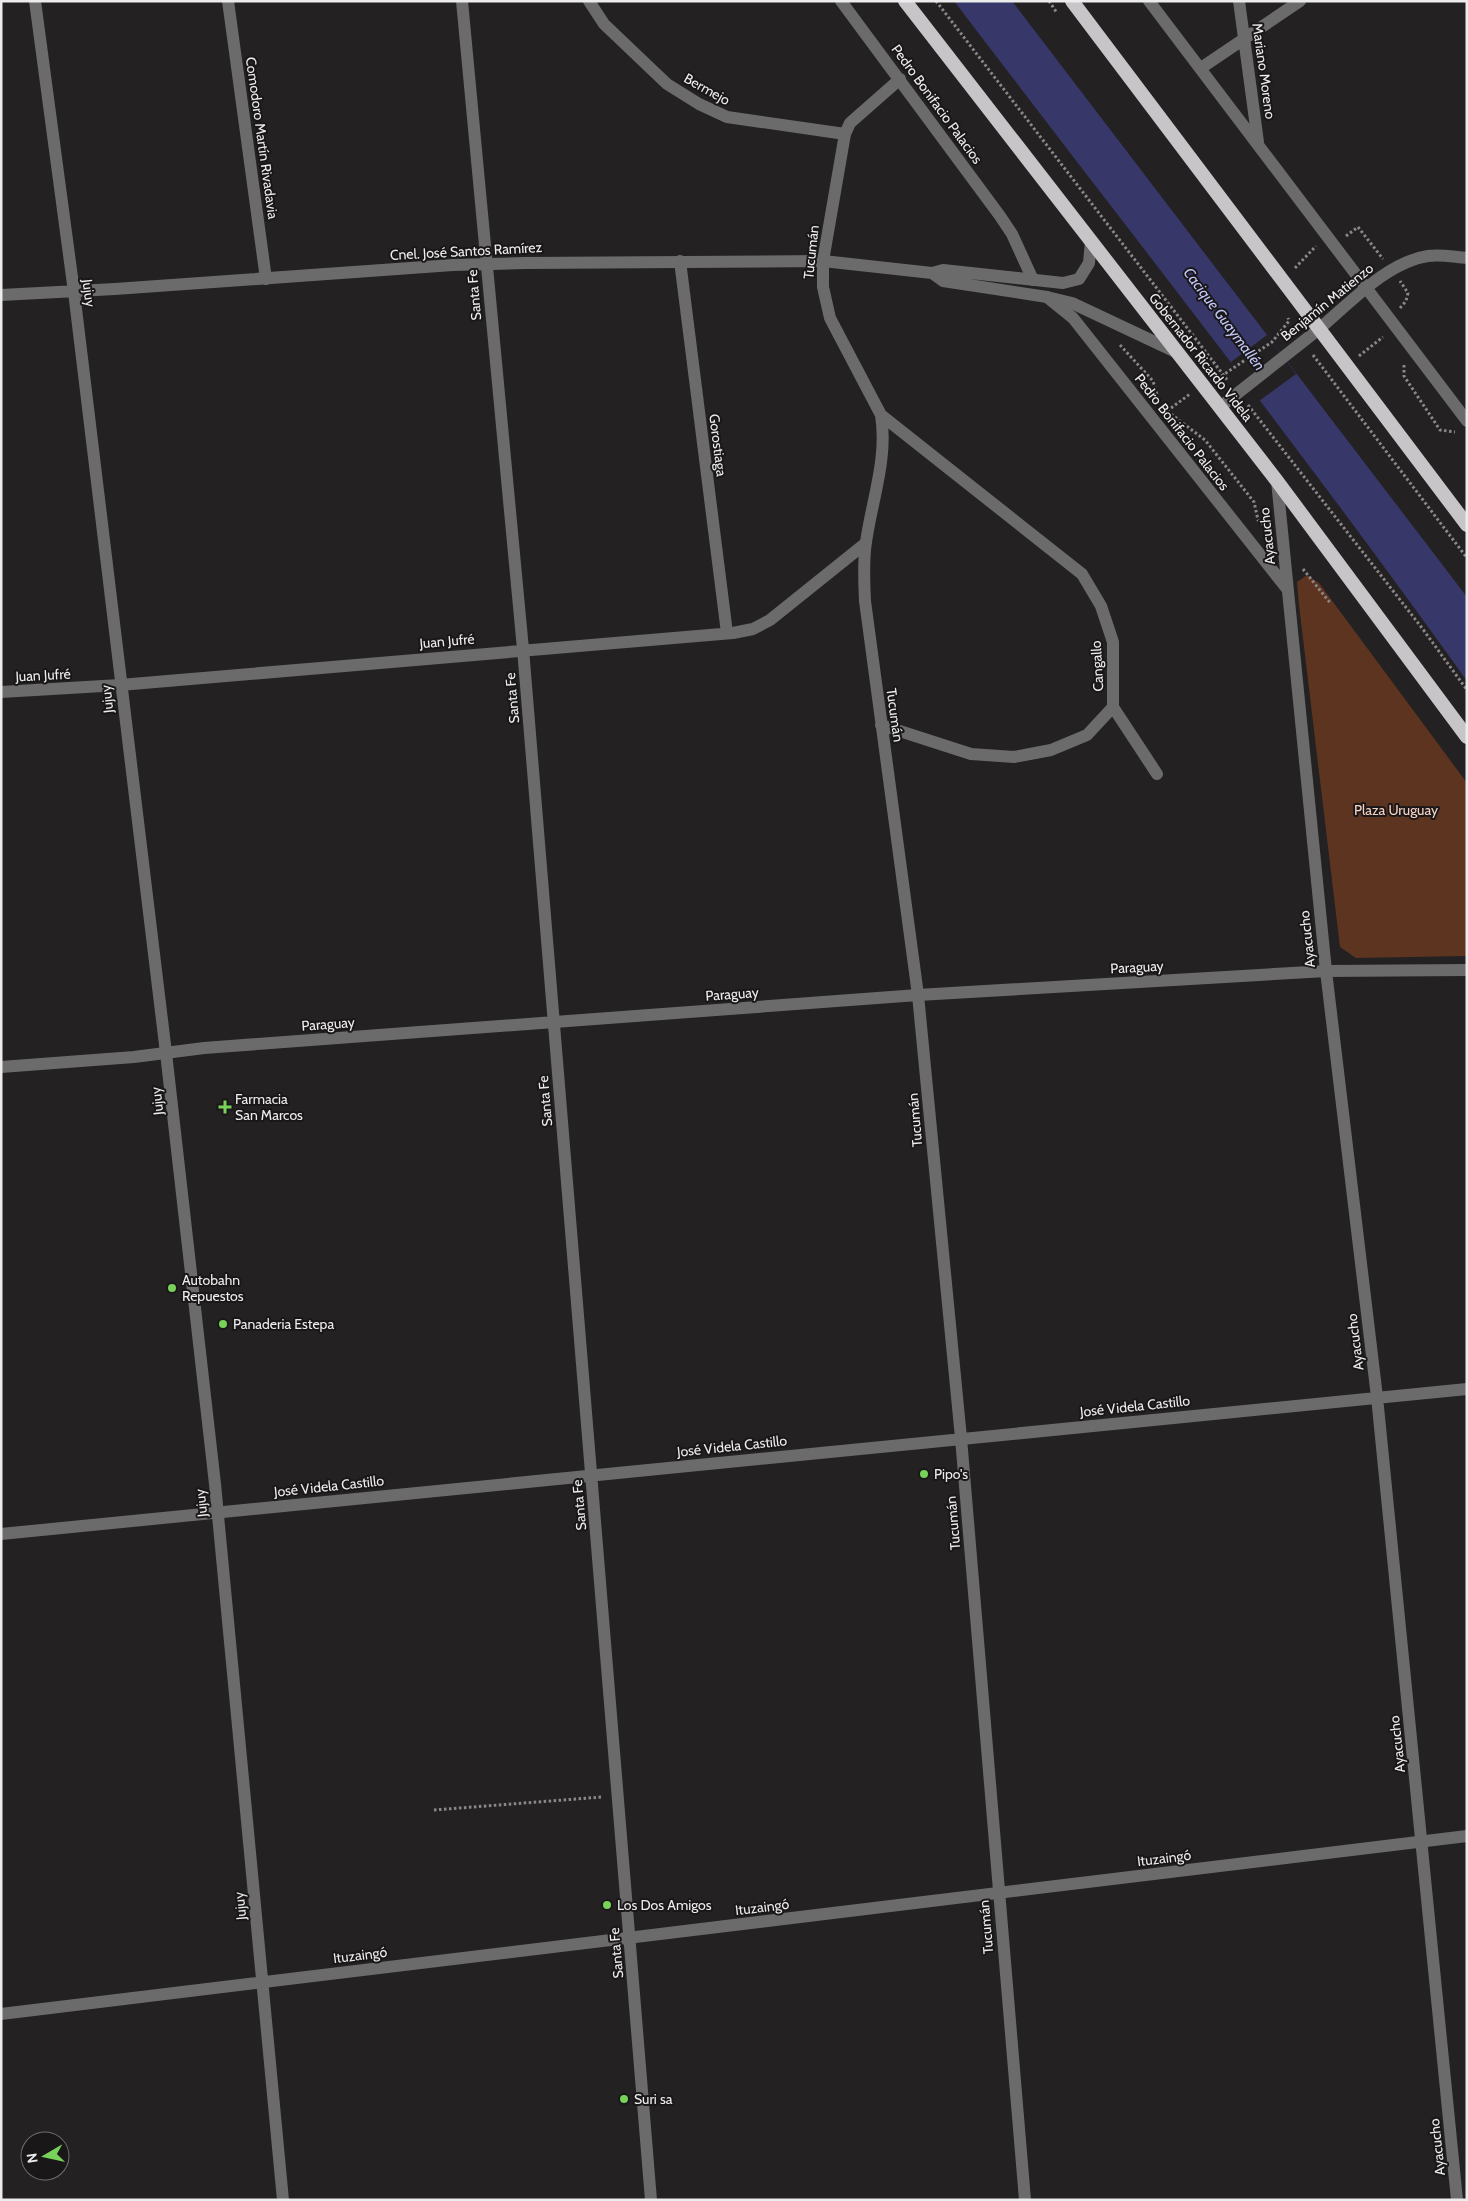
<svg xmlns="http://www.w3.org/2000/svg" width="1468" height="2201" font-family="Cabin,sans-serif">
<style>
.green{fill:#5d3420}
.water{fill:#37376a}
.pier{fill:#232122}
.lines{fill:none;stroke-linecap:round;stroke-linejoin:round}
.path{stroke:#8a8889;stroke-width:3;stroke-dasharray:2.5 2.5;stroke-linecap:butt}
.minor{stroke:#6c6b6c;stroke-width:12}
.tertiary{stroke:#6c6b6c;stroke-width:12}
.trunk{stroke:#c7c5c8;stroke-width:14}
.poi-dot{fill:#78d259;stroke:#1a1719;stroke-width:2}
.labels{text-anchor:middle;dominant-baseline:central;stroke-width:4;stroke-linejoin:round;paint-order:stroke}
.street-label{font-size:14px;fill:#edeced;stroke:#1a1719}
.park-label{font-size:14px;fill:#f6d1c1;stroke:#1a1719}
.poi-label{font-size:14px;fill:#edeced;stroke:#1a1719;text-anchor:start}
.water-label{font-size:15px;font-style:italic;fill:#c1c5f7;stroke:#1a1719}
</style>
<rect width="100%" height="100%" fill="#232122"/>
<path class="green" d="M1307 575 1319 583 1467 783V956L1356 958 1340 947 1299 605 1297 582Z"/>
<path class="water" d="M954 1H1012L1467 597V681C1302 450 1126 227 954 1Z"/>
<path class="pier" d="M1267 335 1296 374 1259 401 1231 362Z"/>
<g class="lines">
<path class="path" d="M936 1 1228 381
M1049 1 1057 13
M1346 236 1358 227 1383 259
M1295 268 1316 246
M1400 308 1406 301 1408 293 1400 281
M1120 345 1153 381 1158 398
M1313 355 1467 558
M1359 356 1383 337
M1404 365V376L1440 430 1455 432
M1217 379 1272 342 1289 321 1288 318
M1248 405 1422 628 1467 690
M1167 411 1190 394
M1171 414 1205 440 1254 502 1258 520 1265 526
M1303 569 1331 604
M434 1810 602 1797"/>
<path class="minor" d="M228 1 266 279
M462 1 523 649 651 2200
M589 1 604 24 667 84 699 104 727 117 845 134
M841 1 1000 216 1012 234 1033 280
M1149 1 1467 421
M1239 1 1258 142
M1201 68 1300 1
M900 79 850 123 845 134 823 261V287L830 318 881 415C888 458 872 500 866 542 863 561 864 581 865 601L918 995 961 1438 1025 2200
M680 261 727 633
M1047 297 1073 318 1288 590
M1319 329C1350 303 1387 262 1428 256 1440 254 1454 257 1467 258
M881 415 1082 574 1101 606 1113 642V707L1087 735 1051 750 1014 757 971 754 881 725
M1277 481 1326 971 1377 1397 1457 2200
M1 692 120 685 733 633 753 629 770 620 866 543
M1113 707 1157 774
M1 1067 134 1057 204 1048 918 995 1326 971 1467 970
M1 1534 1467 1389"/>
<path class="tertiary" d="M35 1 74 292 166 1053 215 1484 283 2200
M932 273 943 281 1047 297 1072 303 1176 352
M1 295 115 289 453 265 525 263 823 261 932 273 943 270 1063 283 1079 279 1089 263 1091 241
M1220 407 1319 329
M1 2014 1467 1836"/>
<path class="trunk" d="M905 1 1277 481 1467 737
M1072 1 1467 525"/>
</g>
<g class="poi-dot">
<path d="M222.5 1099.5h5v5h5v5h-5v5h-5v-5h-5v-5h5z"/>
<circle cx="172" cy="1288" r="5"/>
<circle cx="223" cy="1324" r="5"/>
<circle cx="924" cy="1474" r="5"/>
<circle cx="607" cy="1905" r="5"/>
<circle cx="624" cy="2099" r="5"/>
</g>
<g class="labels">
<g class="street-label">
<text transform="translate(1264 71) rotate(82)">Mariano Moreno</text>
<text transform="translate(707 89) rotate(29)">Bermejo</text>
<text transform="translate(937 104) rotate(54)">Pedro Bonifacio Palacios</text>
<text transform="translate(262 138) rotate(82)">Comodoro Martín Rivadavia</text>
<text transform="translate(466 251) rotate(-3)">Cnel. José Santos Ramírez</text>
<text transform="translate(811 252) rotate(-84)">Tucumán</text>
<text transform="translate(89 293) rotate(83)">Jujuy</text>
<text transform="translate(474 295) rotate(-95)">Santa Fe</text>
<text transform="translate(1327 302) rotate(-39)">Benjamín Matienzo</text>
<text transform="translate(1201 357) rotate(52)">Gobernador Ricardo Videla</text>
<text transform="translate(1182 432) rotate(52)">Pedro Bonifacio Palacios</text>
<text transform="translate(718 445) rotate(83)">Gorostiaga</text>
<text transform="translate(1267 536) rotate(-96)">Ayacucho</text>
<text transform="translate(447 641) rotate(-5)">Juan Jufré</text>
<text transform="translate(1097 666) rotate(-93)">Cangallo</text>
<text transform="translate(43 675) rotate(-3)">Juan Jufré</text>
<text transform="translate(512 698) rotate(-95)">Santa Fe</text>
<text transform="translate(107 699) rotate(-96)">Jujuy</text>
<text transform="translate(895 715) rotate(82)">Tucumán</text>
<text transform="translate(1307 939) rotate(-96)">Ayacucho</text>
<text transform="translate(1137 967) rotate(-3)">Paraguay</text>
<text transform="translate(732 994) rotate(-4)">Paraguay</text>
<text transform="translate(328 1024) rotate(-4)">Paraguay</text>
<text transform="translate(157 1101) rotate(-96)">Jujuy</text>
<text transform="translate(545 1101) rotate(-95)">Santa Fe</text>
<text transform="translate(915 1120) rotate(-95)">Tucumán</text>
<text transform="translate(1355 1342) rotate(-97)">Ayacucho</text>
<text transform="translate(1135 1406) rotate(-6)">José Videla Castillo</text>
<text transform="translate(732 1446) rotate(-6)">José Videla Castillo</text>
<text transform="translate(329 1486) rotate(-6)">José Videla Castillo</text>
<text transform="translate(201 1503) rotate(-96)">Jujuy</text>
<text transform="translate(579 1505) rotate(-95)">Santa Fe</text>
<text transform="translate(953 1523) rotate(-95)">Tucumán</text>
<text transform="translate(1397 1744) rotate(-96)">Ayacucho</text>
<text transform="translate(1164 1858) rotate(-7)">Ituzaingó</text>
<text transform="translate(240 1906) rotate(-95)">Jujuy</text>
<text transform="translate(762 1907) rotate(-7)">Ituzaingó</text>
<text transform="translate(986 1927) rotate(-95)">Tucumán</text>
<text transform="translate(616 1953) rotate(-95)">Santa Fe</text>
<text transform="translate(360 1955) rotate(-7)">Ituzaingó</text>
<text transform="translate(1437 2147) rotate(-96)">Ayacucho</text>
</g>
<g class="park-label">
<text x="1396" y="810">Plaza Uruguay</text>
</g>
<g class="poi-label">
<text x="235" y="1099">Farmacia<tspan x="235" dy="16">San Marcos</tspan></text>
<text x="182" y="1280">Autobahn<tspan x="182" dy="16">Repuestos</tspan></text>
<text x="233" y="1324">Panaderia Estepa</text>
<text x="934" y="1474">Pipo's</text>
<text x="617" y="1905">Los Dos Amigos</text>
<text x="634" y="2099">Suri sa</text>
</g>
<g class="water-label">
<text transform="translate(1224 319) rotate(53)">Cacique Guaymallén</text>
</g>
</g>
<rect width="1468" height="2201" fill="none" stroke="#edeced" stroke-width="5"/>
<g transform="translate(45 2156) rotate(261)"><circle r="24" fill="#1a1719" stroke="#6e6c6e"/>
<path d="M0-4L9 19L0 12L-9 19Z" fill="#78d259"/>
<text y="-8" font-size="14" font-weight="bold" text-anchor="middle" fill="#edeced">N</text>
</g>
</svg>
